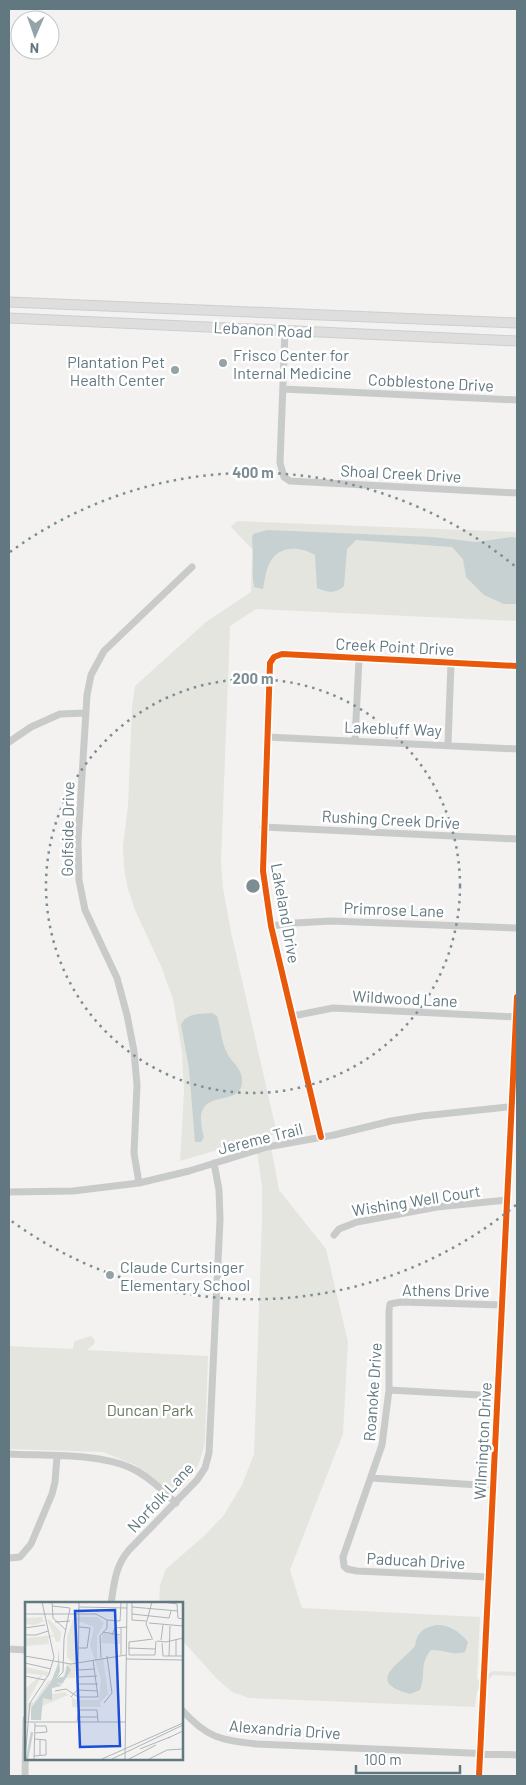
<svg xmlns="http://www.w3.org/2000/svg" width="526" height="1785" font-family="Barlow,sans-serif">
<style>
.green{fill:#e3e5de}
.water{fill:#c7d1d2}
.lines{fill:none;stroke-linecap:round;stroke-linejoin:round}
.major-casing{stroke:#cecfce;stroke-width:11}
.minor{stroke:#c9cbcb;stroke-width:7}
.major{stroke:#dededf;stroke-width:9}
.cycleway-casing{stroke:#fff;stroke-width:9}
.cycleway{stroke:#e8590c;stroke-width:6}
.ring{fill:none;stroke:#7c8e94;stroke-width:2.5;stroke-dasharray:2.5 5}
.poi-dot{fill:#95a3a8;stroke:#fff;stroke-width:2}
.labels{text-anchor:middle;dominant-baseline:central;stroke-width:5;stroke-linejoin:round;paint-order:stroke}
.street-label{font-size:16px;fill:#627881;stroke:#fff}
.poi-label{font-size:16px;fill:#627881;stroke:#fff;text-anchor:start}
.park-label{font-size:16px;fill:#697861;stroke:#fff}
.inset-river{fill:none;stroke:#c7d1d2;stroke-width:2.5}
.inset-road{fill:none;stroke:#acb6ba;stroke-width:1}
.view{fill:#1d4ed8;fill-opacity:0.15;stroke:#1d4ed8;stroke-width:2.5}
.inset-edge{fill:none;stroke:#627881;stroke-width:2.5}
.centre{fill:#7c8e94;stroke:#fff;stroke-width:2.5}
.ring-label{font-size:15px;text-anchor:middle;font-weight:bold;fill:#7c8e94;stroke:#fff;stroke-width:5;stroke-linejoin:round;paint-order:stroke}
</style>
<rect width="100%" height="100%" fill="#f3f2f0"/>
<path class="green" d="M237 521 517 532V621L256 609 230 626 221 862 223 888 231 932 277 1134 269 1136 279 1190 326 1249 348 1342 343 1434 290 1570 302 1608 480 1617 477 1680 493 1671 517 1672V1676L493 1675 477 1691 475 1707 249 1698 232 1692 217 1679 181 1639V1604H159L160 1585 166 1569 205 1535 224 1515 242 1485 254 1454 262 1221V1186L255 1139 180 1161 184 1092 182 1052 173 999 161 966 135 910 128 889 124 868 123 845 128 806 132 708 135 686 206 622 251 592 252 549 231 527Z
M91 1336C99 1343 92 1346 87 1350L208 1356 205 1441C200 1466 194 1477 175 1494L169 1493 135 1465 103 1452 9 1449V1346L73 1349 74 1342 75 1341Z"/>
<path class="water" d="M267 530 432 537 476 542 512 537 517 538V604H504L484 595 466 577 463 559 452 547 356 540 347 549 344 586C335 594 328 593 317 588L315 555C302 547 282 545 272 559 266 567 265 579 263 589L254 587C252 575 253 566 253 554 253 546 251 541 253 534Z
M212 1013 217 1016C221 1028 221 1041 227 1053 232 1063 243 1069 242 1082 241 1111 188 1082 204 1137L201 1142H195L189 1068 181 1025C185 1013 201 1014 212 1013Z
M437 1625C450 1625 460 1632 468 1642L465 1652C454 1656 443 1649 431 1650 419 1664 426 1675 420 1690L410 1694C364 1682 400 1664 415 1646 417 1632 424 1627 437 1625Z"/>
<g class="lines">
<defs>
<path id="major" d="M9 302 517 323
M9 318 517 341"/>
</defs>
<use href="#major" class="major-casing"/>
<path class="minor" d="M285 330 280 463 284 477 290 481 517 493
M283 389 517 400
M267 737 517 749
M355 740 359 659
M9 742 31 727 60 714 86 713
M448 744 451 663
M263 827 517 839
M271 926 295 923 331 921 517 928
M293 1016 333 1008 517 1017
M321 1137 271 926 263 871 270 663 274 657 282 654 517 666
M139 1183 134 1153 137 1085 134 1051 127 1015 117 978 85 910 79 880 78 841 87 695 91 675 104 651 192 567
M9 1192 73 1191 139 1183 189 1171 267 1147 334 1135 391 1121 422 1116 517 1106
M334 1235 339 1229 357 1222 437 1207 507 1200
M389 1390 498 1396
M9 1454C45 1456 98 1453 131 1468 148 1476 162 1490 176 1503
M371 1478 493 1486
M9 1558 20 1557 31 1544 52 1494 55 1482 57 1456
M488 1577 357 1571 347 1569 344 1566 343 1557 382 1445 389 1390V1311L390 1304 401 1302 502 1305
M111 1604C114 1584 115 1566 129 1550L197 1480 205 1468 209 1453 220 1219 219 1190 214 1163
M9 1649 26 1650
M181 1709C207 1738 220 1740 257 1744L517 1755
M25 1776 26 1719
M479 1776 517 997"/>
<use href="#major" class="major"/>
<defs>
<path id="cycleway" d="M321 1137 271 926 263 871 270 663 274 657 282 654 517 666
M479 1776 517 997"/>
</defs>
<use href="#cycleway" class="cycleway-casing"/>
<use href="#cycleway" class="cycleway"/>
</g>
<g class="ring">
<circle cx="253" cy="886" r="207"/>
<path d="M516 1205A413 413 0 0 1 10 1220M10 552A413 413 0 0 1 516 567"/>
</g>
<g class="poi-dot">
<circle cx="223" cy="363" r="5"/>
<circle cx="175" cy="370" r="5"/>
<circle cx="110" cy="1275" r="5"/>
</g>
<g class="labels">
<g class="street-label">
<text transform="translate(263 329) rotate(3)">Lebanon Road</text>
<text transform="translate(431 382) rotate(3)">Cobblestone Drive</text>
<text transform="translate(401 473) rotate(3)">Shoal Creek Drive</text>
<text transform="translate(395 646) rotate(3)">Creek Point Drive</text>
<text transform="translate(393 728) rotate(2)">Lakebluff Way</text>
<text transform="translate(391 819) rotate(3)">Rushing Creek Drive</text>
<text transform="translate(67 829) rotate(-89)">Golfside Drive</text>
<text transform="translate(394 909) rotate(2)">Primrose Lane</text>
<text transform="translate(286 913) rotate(80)">Lakeland Drive</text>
<text transform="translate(405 998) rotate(3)">Wildwood Lane</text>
<text transform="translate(260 1138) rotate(-14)">Jereme Trail</text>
<text transform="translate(416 1200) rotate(-9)">Wishing Well Court</text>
<text transform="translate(446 1290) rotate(1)">Athens Drive</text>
<text transform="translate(372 1392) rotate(-86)">Roanoke Drive</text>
<text transform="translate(482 1441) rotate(-87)">Wilmington Drive</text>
<text transform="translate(160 1497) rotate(-47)">Norfolk Lane</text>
<text transform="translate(416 1560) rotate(3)">Paducah Drive</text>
<text transform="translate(285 1729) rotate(4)">Alexandria Drive</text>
</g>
<g class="poi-label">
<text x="233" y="354">Frisco Center for<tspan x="233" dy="18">Internal Medicine</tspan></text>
<text x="165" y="361" text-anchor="end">Plantation Pet<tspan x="165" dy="18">Health Center</tspan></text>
<text x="120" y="1266">Claude Curtsinger<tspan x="120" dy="18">Elementary School</tspan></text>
</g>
<g class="park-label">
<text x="150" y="1409">Duncan Park</text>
</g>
</g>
<g transform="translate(25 1602)">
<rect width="158" height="158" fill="#f3f2f0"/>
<path d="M17 15 18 19 24 17 36 30 35 39 31 40 29 34 23 36 24 42 0 44V36L29 33 22 18 10 23 0 22V16ZM55 15H72L79 21 72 34V54L73 58 78 56 83 92 75 100 76 105H47V96L43 93 17 104 4 106V118H0V87L16 73 0 71V65L24 70 22 74 17 73 2 101 9 100 23 79 41 73 42 62 48 61 42 55V35L48 17ZM51 18 69 25 65 43 76 77 74 98H52L39 90 27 92V86L36 84 41 76H50ZM78 31 95 34V42L76 41Z" fill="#e3e5de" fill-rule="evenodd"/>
<path d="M33 45 35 69 32 76 39 75 42 63 46 68 37 82 31 80 36 84 27 86V98L18 96 16 118H6V106L26 80 33 62Z" fill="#c7d1d2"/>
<path class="inset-river" d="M2 157 7 130"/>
<path class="inset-road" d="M27 0 28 16 41 28M107 0V18L121 19M127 0 121 22 127 36M139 0 152 2 153 16 158 17M27 4 45 6 39 37 38 70 33 75M54 5 102 6M107 5 153 9M0 12H71L82 18 95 19 96 0M107 12 144 16 146 9M30 20 45 19M124 21 158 24M0 26 20 23M78 30 95 33M0 33H11L23 29M87 33 90 26 102 25M128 37 104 40V53H130L131 39M136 38 138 23M132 39 141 40 158 36M137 41 138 54H158M54 46H62L65 26 54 25M103 46 130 47M96 53V25M0 54 46 62 101 53M144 54 145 24M151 54V37M76 56 75 34 82 26V18M101 57 158 58M0 61 26 67M53 68 70 67M0 74 20 78M53 75 72 74M53 82H73M52 88 73 89M30 89 41 87 53 95H73L68 58M46 95 53 87 54 0M79 101 87 91 82 54M52 115H73M52 119 54 108H72L73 120M0 120H101M10 131 22 130 21 124H10M143 136 158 129M115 147 145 135M9 154 21 153V138L10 137M15 154V138M0 156 5 101 24 72 29 55 17 0M9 157 10 121M77 157 158 121M87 157 158 123M100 157 102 0M104 157 131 143M124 157 142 148 158 147"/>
<path class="view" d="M90 8 95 144 55 145 50 9Z"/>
<rect width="158" height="158" class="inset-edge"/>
</g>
<circle cx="253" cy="886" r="8" class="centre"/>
<g class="ring-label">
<text x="253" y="478">400 m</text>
<text x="253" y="684">200 m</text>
</g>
<rect width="526" height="1785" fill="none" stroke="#627881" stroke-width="20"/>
<g transform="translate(35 35) rotate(182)"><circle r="24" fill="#ffffff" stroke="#c0c9cd"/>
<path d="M0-4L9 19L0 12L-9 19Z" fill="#95a3a8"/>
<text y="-8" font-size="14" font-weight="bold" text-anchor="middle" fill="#627881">N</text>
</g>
<path d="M356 1765v8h104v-8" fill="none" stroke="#627881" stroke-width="2.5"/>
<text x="364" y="1765" font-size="15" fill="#627881" stroke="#ffffff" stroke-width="4" paint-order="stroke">100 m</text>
</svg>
